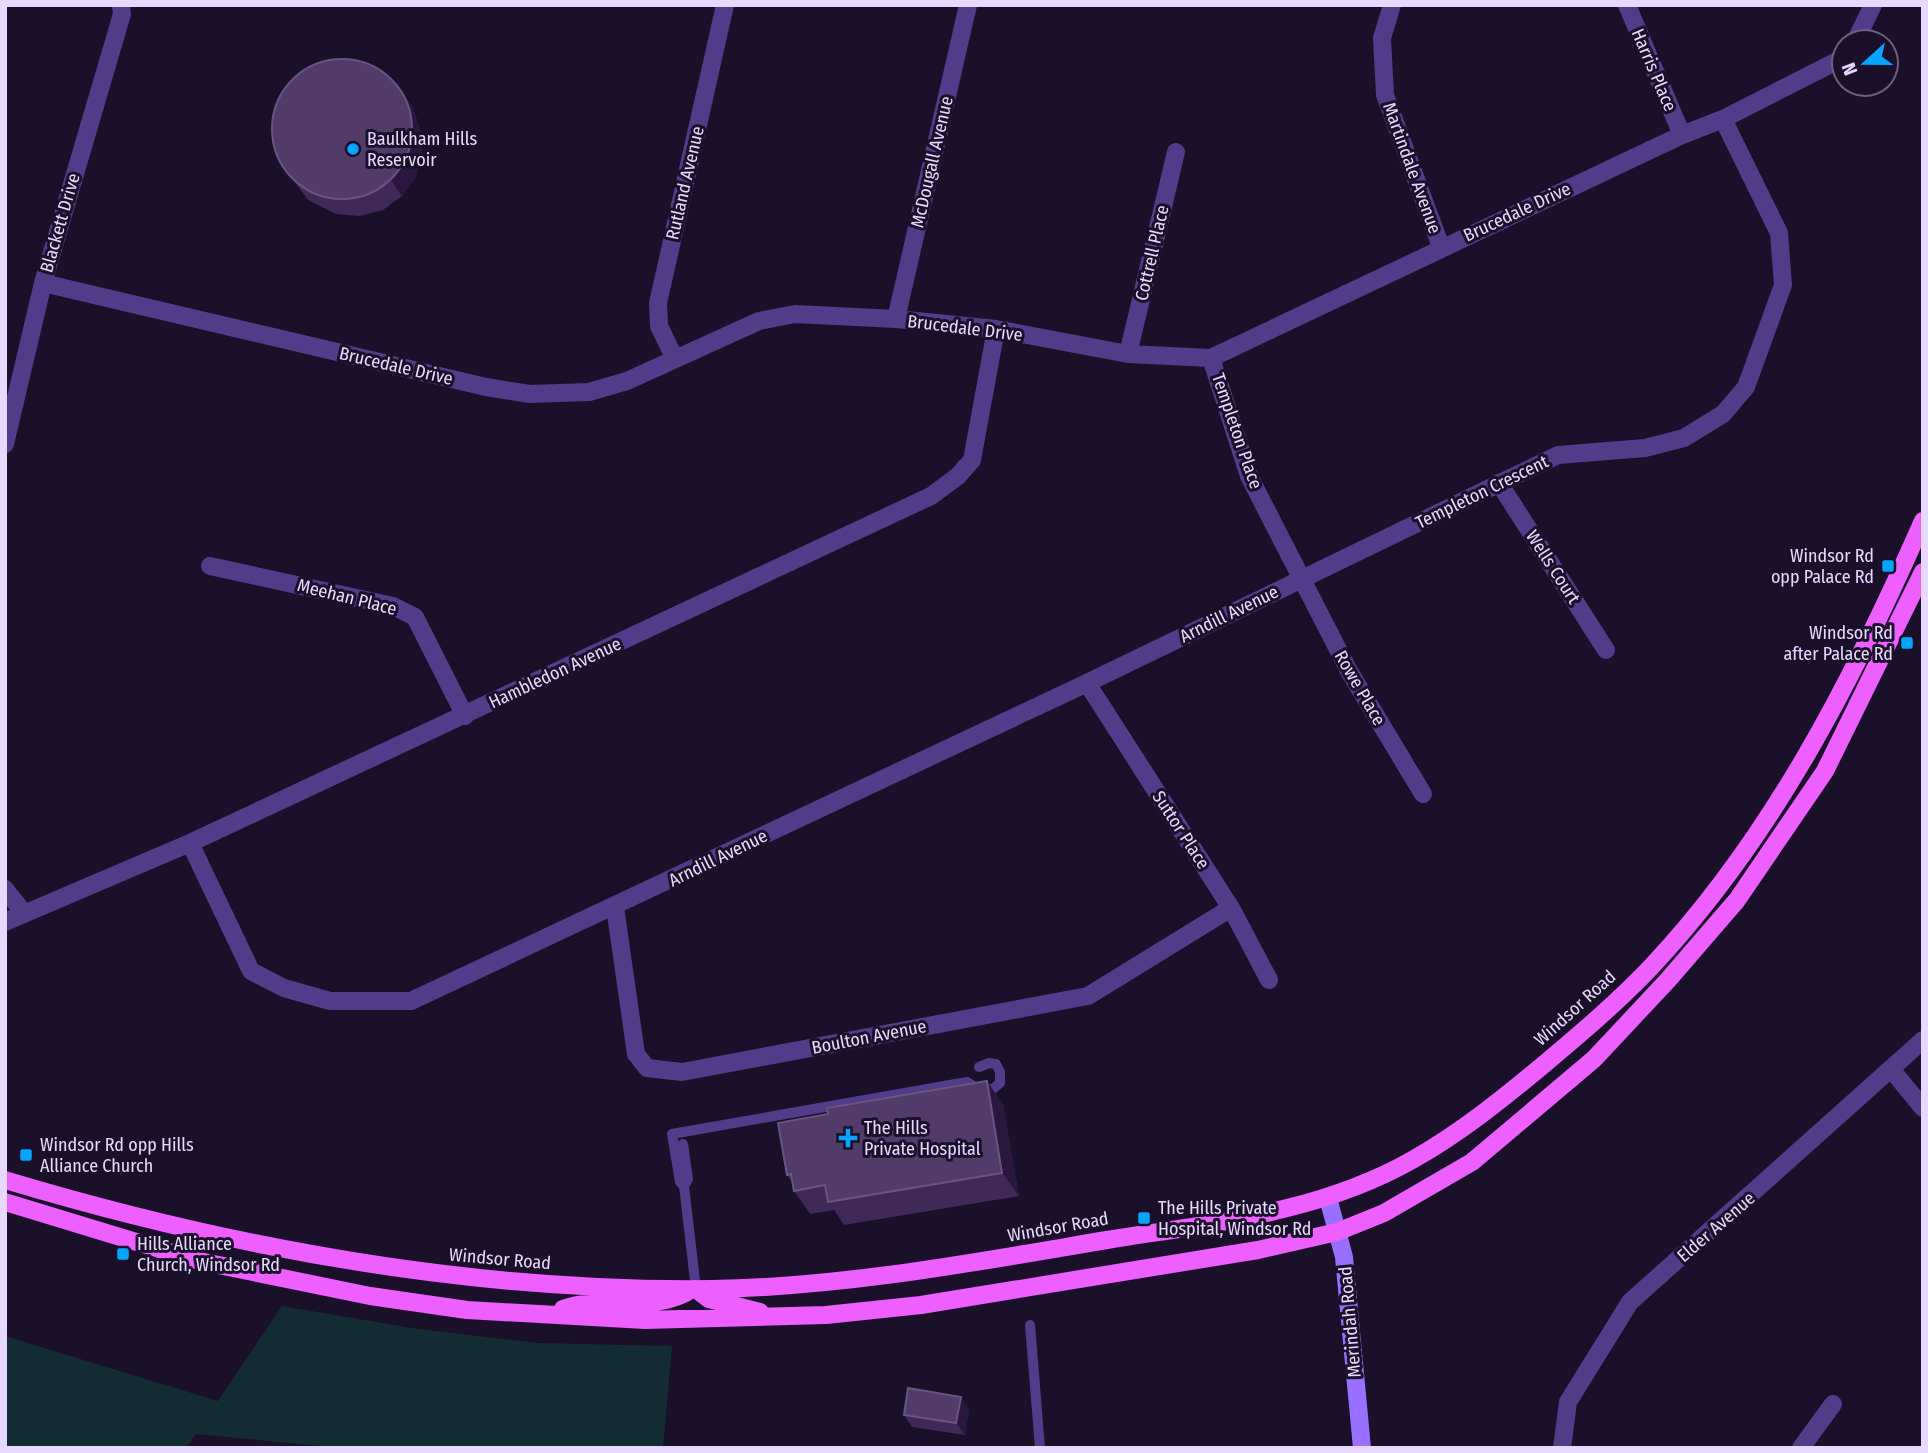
<svg xmlns="http://www.w3.org/2000/svg" width="1928" height="1453" font-family="'Fira Sans Condensed',sans-serif">
<style>
.green{fill:#132c33}
.lines{fill:none;stroke-linecap:round;stroke-linejoin:round}
.lane{stroke:#523b88;stroke-width:10}
.street{stroke:#523b88;stroke-width:18}
.secondary{stroke:#996fff;stroke-width:18}
.primary{stroke:#ed5fff;stroke-width:18}
.wall{fill:#3f2957}
.shaded-wall{fill:#29173d}
.building{fill:#513c69;stroke:#685480;stroke-width:2}
.poi-dot{fill:#04a4ff;stroke:#1b1029;stroke-width:2.5}
.labels{text-anchor:middle;dominant-baseline:central;stroke-width:6;stroke-linejoin:round;paint-order:stroke}
.street-label{font-size:18px;fill:#e7d8ff;stroke:#1b1029}
.poi-label{font-size:18px;fill:#e7d8ff;stroke:#1b1029;text-anchor:start}
</style>
<rect width="100%" height="100%" fill="#1b1029"/>
<path class="green" d="M282 1306 418 1329 537 1343 672 1346 663 1448H341L196 1434 186 1448H5V1336L218 1401Z"/>
<g class="lines">
<path class="lane" d="M683 1144 688 1179 684 1186
M696 1289 684 1186 680 1182 672 1134 967 1082 978 1089H993L1000 1083V1072L996 1064 989 1063 979 1067
M1030 1325 1040 1448"/>
<path class="street" d="M1392 5 1382 38 1385 95 1441 247
M1627 5 1682 135
M1855 42 1873 5
M43 283 486 387 530 394 589 392 627 381 759 321 795 314 896 319 996 329 1128 354 1211 358 1682 135 1723 119 1839 60 1844 55
M896 319 968 5
M1128 354 1176 152
M1211 358 1249 476 1349 671 1423 794
M675 359 659 326 658 303 725 5
M5 444 43 283 122 14 121 5
M1499 483 1606 650
M210 566 393 606 415 617 465 716
M1087 683 1231 908 1269 980
M190 843 251 971 284 988 330 1001H411L1087 683 1558 455 1645 448 1684 438 1723 414 1746 387 1783 285 1779 233 1723 119
M5 889 24 913
M615 907 636 1054 647 1068 682 1072 1088 996 1231 908
M5 922 190 843 931 496 958 476 972 460 996 329
M1891 1069 1923 1108
M1562 1448 1568 1402 1630 1302 1923 1040
M1801 1448 1833 1404"/>
<path class="secondary" d="M1328 1198 1344 1257 1362 1448"/>
<path class="primary" d="M5 1180C235 1249 471 1292 712 1289 844 1287 976 1262 1107 1240 1212 1223 1320 1213 1414 1159 1460 1133 1501 1100 1542 1066 1580 1034 1618 1002 1652 966 1772 838 1853 680 1923 521
M5 1202 199 1261 370 1296 467 1310 645 1320 826 1315 921 1305 1258 1250 1337 1232 1384 1213 1472 1162 1594 1059 1668 980 1737 900 1825 771 1923 572
M696 1289 709 1299 760 1312
M563 1309C599 1295 642 1314 686 1293"/>
</g>
<path class="wall" d="M402 92 413 108 424 142 416 177 402 196 383 210 360 216 336 214 308 200 278 159Z
M1003 1104 1019 1196 844 1225 834 1210 810 1214 794 1191 793 1184 787 1175Z
M969 1409 965 1435 912 1427 904 1415Z"/>
<path class="shaded-wall" d="M402 92 413 108 424 142 416 177 402 196 391 180Z
M987 1081 1003 1104 1019 1196 1002 1173Z
M961 1397 969 1409 965 1435 956 1423Z"/>
<path class="building" d="M272 129a70 70 0 1 1 140 0a70 70 0 1 1-140 0Z
M987 1081 1002 1173 828 1202 825 1185 794 1191 791 1174 787 1175 778 1123 828 1114 827 1108Z
M908 1388 961 1397 956 1423 904 1415Z"/>
<g class="poi-dot">
<circle cx="353" cy="149" r="7"/>
<rect x="1881" y="559" width="14" height="14" rx="3.5"/>
<rect x="1900" y="636" width="14" height="14" rx="3.5"/>
<path d="M844.5 1127.5h7v7h7v7h-7v7h-7v-7h-7v-7h7z"/>
<rect x="19" y="1148" width="14" height="14" rx="3.5"/>
<rect x="1137" y="1211" width="14" height="14" rx="3.5"/>
<rect x="116" y="1247" width="14" height="14" rx="3.5"/>
</g>
<g class="labels">
<g class="street-label">
<text transform="translate(1654 70) rotate(67)">Harris Place</text>
<text transform="translate(932 162) rotate(-77)">McDougall Avenue</text>
<text transform="translate(1412 168) rotate(70)">Martindale Avenue</text>
<text transform="translate(685 183) rotate(-77)">Rutland Avenue</text>
<text transform="translate(1517 212) rotate(-25)">Brucedale Drive</text>
<text transform="translate(60 223) rotate(-74)">Blackett Drive</text>
<text transform="translate(1152 253) rotate(-77)">Cottrell Place</text>
<text transform="translate(965 328) rotate(7)">Brucedale Drive</text>
<text transform="translate(396 366) rotate(13)">Brucedale Drive</text>
<text transform="translate(1237 431) rotate(71)">Templeton Place</text>
<text transform="translate(1482 492) rotate(-26)">Templeton Crescent</text>
<text transform="translate(1553 567) rotate(57)">Wells Court</text>
<text transform="translate(347 597) rotate(14)">Meehan Place</text>
<text transform="translate(1229 614) rotate(-26)">Arndill Avenue</text>
<text transform="translate(555 673) rotate(-25)">Hambledon Avenue</text>
<text transform="translate(1360 688) rotate(60)">Rowe Place</text>
<text transform="translate(1181 830) rotate(57)">Suttor Place</text>
<text transform="translate(718 858) rotate(-26)">Arndill Avenue</text>
<text transform="translate(1575 1008) rotate(-42)">Windsor Road</text>
<text transform="translate(869 1037) rotate(-11)">Boulton Avenue</text>
<text transform="translate(1058 1227) rotate(-10)">Windsor Road</text>
<text transform="translate(1716 1227) rotate(-41)">Elder Avenue</text>
<text transform="translate(500 1259) rotate(5)">Windsor Road</text>
<text transform="translate(1350 1322) rotate(-95)">Merindah Road</text>
</g>
<g class="poi-label">
<text x="367" y="139">Baulkham Hills<tspan x="367" dy="21">Reservoir</tspan></text>
<text x="1874" y="556" text-anchor="end">Windsor Rd<tspan x="1874" dy="21">opp Palace Rd</tspan></text>
<text x="1893" y="633" text-anchor="end">Windsor Rd<tspan x="1893" dy="21">after Palace Rd</tspan></text>
<text x="864" y="1128">The Hills<tspan x="864" dy="21">Private Hospital</tspan></text>
<text x="40" y="1145">Windsor Rd opp Hills<tspan x="40" dy="21">Alliance Church</tspan></text>
<text x="1158" y="1208">The Hills Private<tspan x="1158" dy="21">Hospital, Windsor Rd</tspan></text>
<text x="137" y="1244">Hills Alliance<tspan x="137" dy="21">Church, Windsor Rd</tspan></text>
</g>
</g>
<rect width="1928" height="1453" fill="none" stroke="#e7d8ff" stroke-width="14"/>
<g transform="translate(1865 63) rotate(249)"><circle r="33" fill="#1b1029" stroke="#6d607f" stroke-width="2"/>
<path d="M0-5L12 26L0 18L-12 26Z" fill="#04a4ff"/>
<text y="-10" font-size="19" font-weight="bold" text-anchor="middle" fill="#e7d8ff">N</text>
</g>
</svg>
